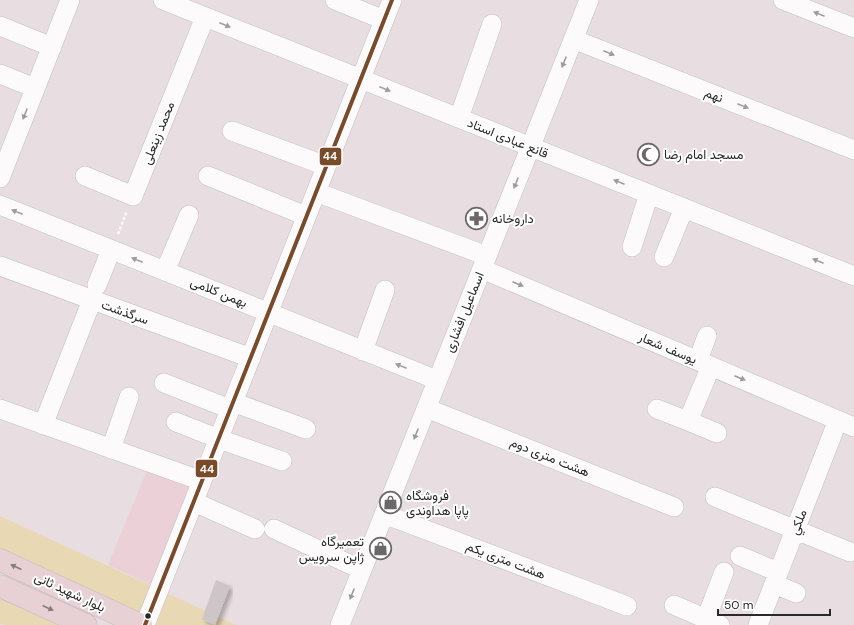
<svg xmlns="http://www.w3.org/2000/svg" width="854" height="625" font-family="'DM Sans',Vazirmatn,sans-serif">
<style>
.education{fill:#ecd0d7}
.green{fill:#e8d8b4}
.building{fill:#cdc5c7;filter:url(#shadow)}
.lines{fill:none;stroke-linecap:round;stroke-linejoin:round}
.minor-casing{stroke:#c1bfc0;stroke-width:20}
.major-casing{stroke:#c0bcbd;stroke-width:23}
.path{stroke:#fcfafa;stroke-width:2.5;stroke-dasharray:3 2;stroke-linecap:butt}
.minor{stroke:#fcfafa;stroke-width:19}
.major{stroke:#e7d1d4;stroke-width:22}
.bus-1-casing{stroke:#fff;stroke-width:7}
.bus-1{stroke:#7a4b2a;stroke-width:4}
.oneway{fill:#9d9c9c}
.oneway2{fill:#887d7e}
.bus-dot{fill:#292929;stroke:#fff;stroke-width:1.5}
.labels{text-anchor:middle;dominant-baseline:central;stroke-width:4;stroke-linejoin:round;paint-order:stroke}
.street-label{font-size:13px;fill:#292929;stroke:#fff}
.poi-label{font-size:13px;fill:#292929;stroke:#fff;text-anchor:start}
.line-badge{stroke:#fff;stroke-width:1.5}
.badge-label{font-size:11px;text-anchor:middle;font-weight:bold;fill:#fff}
</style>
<defs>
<filter id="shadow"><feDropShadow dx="3.5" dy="3.5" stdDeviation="2" flood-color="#0004"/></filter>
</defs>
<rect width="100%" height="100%" fill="#e8dde0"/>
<path class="education" d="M150 463 202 481 160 589 108 565Z"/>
<path class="green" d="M0 516 236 625H141L0 560Z
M0 586 87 625H4L0 623Z"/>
<path class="building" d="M216 580 230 586 215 625 202 619Z"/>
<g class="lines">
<defs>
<path id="minor" d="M163 0 854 276
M335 0 384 20
M783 0 854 28
M0 26 52 47
M573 39 854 150
M0 74 35 88
M459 118 492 24
M232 131 326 166
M85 176 133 196 205 17
M208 176 306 216
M0 178 70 0
M316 192 487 256
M0 205 437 380
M632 247 649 194
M664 257 684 208
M0 266 251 358
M482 269 854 427
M165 271 189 215
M97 285 111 250
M363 351 385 290
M698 360 707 336
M164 383 230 409
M233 402 306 429
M426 408 674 507
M0 409 202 481
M657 409 688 421 711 366
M688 421 717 433
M176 422 219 439 282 461
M43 425 92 300
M111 449 129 397
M715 497 850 552
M194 502 255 529
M384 514 627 606
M274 529 362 570
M740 556 778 572
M774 584 796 593
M674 605 720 625
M706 619 724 572
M145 625 392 0
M340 625 589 0
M758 625 838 420"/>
<path id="major" d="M0 560 141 625
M0 586 86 625"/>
</defs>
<use href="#minor" class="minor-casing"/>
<use href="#major" class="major-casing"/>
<path class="path" d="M118 234 127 211"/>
<use href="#minor" class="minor"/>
<use href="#major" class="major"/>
<defs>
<path id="bus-1" d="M145 625 392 0"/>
</defs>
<use href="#bus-1" class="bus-1-casing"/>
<use href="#bus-1" class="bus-1"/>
</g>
<defs><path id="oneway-solid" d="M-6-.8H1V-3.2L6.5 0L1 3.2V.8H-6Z"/></defs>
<g class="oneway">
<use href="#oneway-solid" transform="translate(819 14) rotate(-158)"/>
<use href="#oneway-solid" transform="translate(225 25) rotate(22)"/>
<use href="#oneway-solid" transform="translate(609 53) rotate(22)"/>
<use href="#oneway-solid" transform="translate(564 62) rotate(112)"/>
<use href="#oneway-solid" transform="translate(385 89) rotate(22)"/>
<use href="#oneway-solid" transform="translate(743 106) rotate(22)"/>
<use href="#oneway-solid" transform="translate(25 114) rotate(112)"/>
<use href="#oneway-solid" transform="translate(619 182) rotate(-158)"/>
<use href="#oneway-solid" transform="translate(516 183) rotate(112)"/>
<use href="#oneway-solid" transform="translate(17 212) rotate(-158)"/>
<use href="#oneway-solid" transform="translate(137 260) rotate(-158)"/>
<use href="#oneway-solid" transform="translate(818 261) rotate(-158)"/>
<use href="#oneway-solid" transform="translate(518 284) rotate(23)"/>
<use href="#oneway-solid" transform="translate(401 366) rotate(-158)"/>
<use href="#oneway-solid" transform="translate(740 378) rotate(23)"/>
<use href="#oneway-solid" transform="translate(416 434) rotate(112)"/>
<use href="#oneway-solid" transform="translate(352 594) rotate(112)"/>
</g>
<g class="oneway2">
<use href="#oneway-solid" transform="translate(16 567) rotate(-155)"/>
<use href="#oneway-solid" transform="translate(48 608) rotate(24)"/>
</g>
<defs>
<symbol id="mosque-ring" viewBox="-11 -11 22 22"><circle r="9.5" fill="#fff" stroke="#6c6869" stroke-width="1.5"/><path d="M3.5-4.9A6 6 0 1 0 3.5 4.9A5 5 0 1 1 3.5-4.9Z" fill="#6c6869"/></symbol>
<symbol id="pharmacy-ring" viewBox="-11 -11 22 22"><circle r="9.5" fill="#fff" stroke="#6c6869" stroke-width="1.5"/><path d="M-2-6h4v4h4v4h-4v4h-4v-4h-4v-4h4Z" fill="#6c6869"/></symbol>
<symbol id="shop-ring" viewBox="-11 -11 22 22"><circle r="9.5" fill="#fff" stroke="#6c6869" stroke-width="1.5"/><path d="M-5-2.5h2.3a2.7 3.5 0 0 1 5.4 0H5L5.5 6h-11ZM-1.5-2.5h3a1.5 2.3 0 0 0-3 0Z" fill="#6c6869"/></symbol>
</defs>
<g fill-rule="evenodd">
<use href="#mosque-ring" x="636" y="142" width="25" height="25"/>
<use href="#pharmacy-ring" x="464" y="206" width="25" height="25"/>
<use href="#shop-ring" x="378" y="490" width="25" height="25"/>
<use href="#shop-ring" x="368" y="536" width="25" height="25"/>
</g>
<circle class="bus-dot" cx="148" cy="616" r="3.5"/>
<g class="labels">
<g class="street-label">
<text transform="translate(714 95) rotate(22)">نهم</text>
<text transform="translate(158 133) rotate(-68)">محمد زینعلی</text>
<text transform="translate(508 138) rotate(22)">قانع عبادی استاد</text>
<text transform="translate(219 292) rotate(22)">بهمن کلامی</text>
<text transform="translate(125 312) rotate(20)">سرگذشت</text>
<text transform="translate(464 312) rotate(-68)">اسماعیل افشاری</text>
<text transform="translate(668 348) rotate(23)">یوسف شعار</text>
<text transform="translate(550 457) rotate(22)">هشت متری دوم</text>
<text transform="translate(798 522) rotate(-69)">ملکي</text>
<text transform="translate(506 560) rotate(21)">هشت متری یکم</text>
<text transform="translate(70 592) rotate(25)">بلوار شهید ثانی</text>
</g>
<g class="poi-label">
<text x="664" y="154">مسجد امام رضا</text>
<text x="492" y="218">داروخانه</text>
<text x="406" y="495">فروشگاه<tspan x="406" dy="15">پاپا هداوندی</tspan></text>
<text x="364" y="541" text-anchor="end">تعمیرگاه<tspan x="364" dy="15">ژاپن سرویس</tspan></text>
</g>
</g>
<g class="line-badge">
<rect x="319" y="147" width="23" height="19" rx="4" fill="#7a4b2a"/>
<rect x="195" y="459" width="23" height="19" rx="4" fill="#7a4b2a"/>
</g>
<g class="badge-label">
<text x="330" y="160">44</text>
<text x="207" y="473">44</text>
</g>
<path d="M718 609v6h112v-6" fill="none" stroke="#292929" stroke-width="2"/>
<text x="724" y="609" font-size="12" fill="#292929" stroke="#ffffff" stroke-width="3" paint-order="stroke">50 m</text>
</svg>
